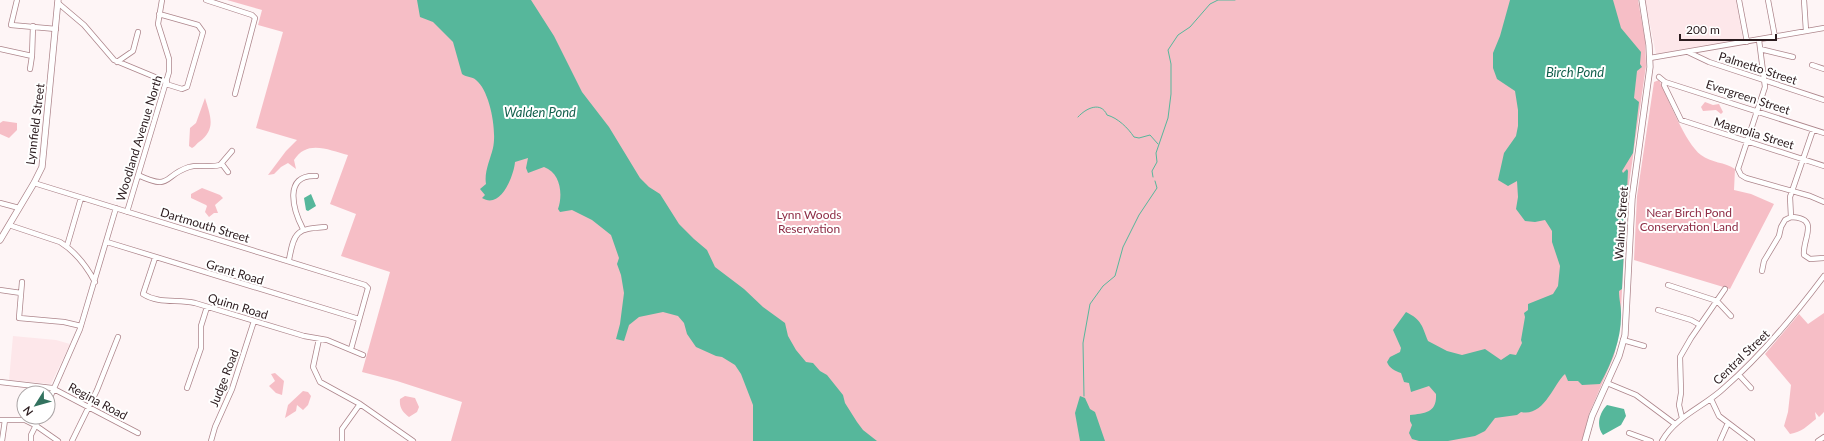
<svg xmlns="http://www.w3.org/2000/svg" width="1824" height="441" font-family="Lato,sans-serif">
<style>
.built{fill:#fde7ea}
.green{fill:#f6bec6}
.water{fill:#56b79b}
.lines{fill:none;stroke-linecap:round;stroke-linejoin:round}
.stream{stroke:#56b79b;stroke-width:1}
.minor-casing{stroke:#ad858b;stroke-width:6}
.major-casing{stroke:#ad858b;stroke-width:7}
.minor{stroke:#fff;stroke-width:4.5}
.major{stroke:#fff;stroke-width:5.5}
.labels{text-anchor:middle;dominant-baseline:central;stroke-width:4;stroke-linejoin:round;paint-order:stroke}
.street-label{font-size:12px;fill:#2b1b1e;stroke:#fff}
.park-label{font-size:12px;fill:#8e2d46;stroke:#fff}
.water-label{font-size:13px;font-style:italic;fill:#14614e;stroke:#fff}
</style>
<rect width="100%" height="100%" fill="#fef5f6"/>
<path class="built" d="M1645 0H1736L1743 39 1656 54Z
M13 336 56 340 70 344 51 384 9 380Z"/>
<path class="green" d="M227 0H1638L1645 40 1646 66 1627 198 1620 328 1614 356 1589 414 1582 441H451L462 402 397 381 362 372 390 272 341 256 356 214 330 204 348 155C329 150 307 139 294 160L296 169 288 163 281 167 274 174 268 175 286 151 297 140 256 128 283 32 258 25 262 10Z
M1659 80C1668 98 1685 143 1701 155 1711 163 1725 162 1735 169L1734 190 1751 194 1774 204 1730 289 1634 260 1637 196 1654 82Z
M205 98C210 115 217 129 199 142 196 144 196 146 192 148L189 146 190 128 196 123Z
M1705 102 1713 105 1719 104 1723 112 1721 114 1716 110 1703 111 1701 107Z
M3 121 17 123V130L9 138 0 134V123Z
M202 188 220 195 223 198 215 205 218 213H214L209 217 205 212 207 206 206 205 191 198V194Z
M1824 313V412L1819 417 1815 412 1816 419C1807 426 1802 432 1790 434L1784 426 1788 412 1791 385 1765 354 1799 314 1808 324Z
M275 373 284 381 282 395 276 393 269 386 275 381 271 374Z
M303 391 308 392 311 396 308 405 303 410 297 405 296 411 285 418 288 405Z
M405 396 415 398 419 407 417 412 409 417C403 412 399 408 400 399Z"/>
<path class="water" d="M417 0H531L554 36 582 92 609 127 640 178 649 187 660 194 679 224 694 239 707 250 715 267 744 289 763 307 785 323 788 336 796 350 806 362 813 363 820 371 827 375 843 395 845 403 857 422 863 430 877 441H753V405L741 374 735 365 722 357 716 356 696 347 687 334 684 323 678 316 663 312 639 317 629 325 624 341 616 339 620 324 624 293 621 275 617 264 619 258 611 235 592 220 572 210 560 212 558 209C563 195 561 173 544 167L528 173 526 168 528 158 515 162C514 175 501 210 482 198L485 195 480 189 486 184C484 172 490 160 493 148 497 131 490 91 476 80 472 76 467 78 462 74L453 42 433 22 420 17Z
M1510 0H1613L1621 28 1641 52 1640 64 1642 67 1637 71 1634 98 1639 102 1633 153 1622 171 1623 173 1627 169 1628 171 1622 289 1619 291C1619 300 1621 305 1621 312 1622 337 1612 363 1600 384L1582 385 1578 381H1568L1565 374C1553 385 1544 417 1521 412L1517 415 1495 418 1485 431 1475 436 1448 441H1419L1412 439 1409 433 1412 425 1410 421V415C1425 413 1437 413 1436 394L1429 386 1411 392 1409 383 1404 382 1401 373C1395 371 1389 368 1387 362L1390 357 1400 352 1401 348 1393 330 1406 312C1422 320 1422 326 1428 341L1447 351 1462 355 1485 349 1501 360 1510 354 1516 355 1522 343 1521 340 1525 317 1524 313 1528 310V304L1553 294 1558 286 1560 266 1552 242V231L1545 220 1535 222 1525 221 1516 209 1518 197 1517 181 1508 186 1498 180 1504 153 1516 136 1518 126V110L1515 91 1497 79 1493 68V53L1500 36Z
M311 194 316 206 308 211 306 210 304 198Z
M1080 396 1085 398 1090 409 1095 412 1105 441H1080L1075 413Z
M1607 405 1624 409 1626 416 1621 425 1603 435C1596 426 1599 413 1607 405Z"/>
<g class="lines">
<path class="stream" d="M1078 117C1086 108 1101 101 1107 115 1118 118 1128 128 1134 137L1139 138 1150 135 1158 144
M1153 177 1152 171 1157 162 1156 153 1168 118 1171 94V64L1168 50 1178 35 1190 27 1210 4 1218 0H1235
M1084 396 1083 343 1090 304 1103 286 1115 276 1123 247 1139 215 1157 188 1155 181"/>
<defs>
<path id="minor" d="M17 0 11 25 56 29
M206 0 252 15 255 18 235 94
M1739 0 1747 42
M1768 0 1775 37
M1804 0 1806 31
M58 3 84 25 114 60 167 82
M159 14 198 25 203 32 187 87 182 89 166 84
M1759 40 1765 87 1738 169 1741 175 1746 178 1810 196 1824 202
M0 49 32 56
M1760 49 1793 57
M1688 52 1709 62 1824 100
M1650 58 1824 28
M117 62 133 51 138 32
M1812 65 1824 69
M30 69 32 56 33 26
M1659 77 1665 82 1664 85 1681 120 1824 166
M1665 82 1824 133
M222 164 228 172
M138 175C172 191 162 176 189 167 199 164 210 168 220 165L232 151
M34 183 365 285 368 288 366 295 351 349
M0 203 19 208
M127 212 169 72V59L158 24 162 0
M1791 217 1790 197 1813 130
M9 225 60 242C76 252 86 265 95 282
M303 229C293 210 283 174 316 176
M107 242 359 319
M67 246 81 198
M155 258 143 294C159 304 177 299 195 303L304 336 327 340 363 355
M289 260C294 231 297 229 325 227
M1762 271 1764 261 1779 236 1781 227 1785 220 1791 217C1821 218 1802 239 1804 255L1810 259 1824 258
M22 282 19 318 64 322 81 326
M1668 285 1717 301 1731 316
M0 290 21 293
M1658 310 1691 320 1700 325
M319 339 313 367 320 382 360 404 413 441
M1623 340 1644 346
M1739 375 1751 388
M0 382 52 388 138 433
M1607 383 1636 395 1675 424
M187 388 201 348V326L207 307
M1711 399 1719 416 1752 441
M48 402 80 329 116 208
M1682 418 1679 405 1681 393 1680 357 1691 338 1725 289
M0 420H25L35 425 58 441
M1629 433 1651 441
M2 441 5 420
M31 441V435L40 417
M72 441 97 390 118 337
M211 441 215 427 232 389 254 321
M342 441V429L360 404
M1662 441C1676 416 1704 407 1724 388 1762 355 1794 316 1824 276
M1720 441 1728 423
M1818 441 1824 437"/>
<path id="major" d="M0 240 34 183 42 167 58 0
M1585 441 1592 416 1619 356 1625 335 1632 199 1650 67 1649 45 1642 0"/>
</defs>
<use href="#minor" class="minor-casing"/>
<use href="#major" class="major-casing"/>
<use href="#minor" class="minor"/>
<use href="#major" class="major"/>
</g>
<g class="labels">
<g class="street-label">
<text transform="translate(1758 68) rotate(18)">Palmetto Street</text>
<text transform="translate(1748 97) rotate(18)">Evergreen Street</text>
<text transform="translate(35 124) rotate(-83)">Lynnfield Street</text>
<text transform="translate(1754 133) rotate(17)">Magnolia Street</text>
<text transform="translate(139 138) rotate(-73)">Woodland Avenue North</text>
<text transform="translate(1621 223) rotate(-86)">Walnut Street</text>
<text transform="translate(205 225) rotate(17)">Dartmouth Street</text>
<text transform="translate(235 272) rotate(17)">Grant Road</text>
<text transform="translate(238 306) rotate(17)">Quinn Road</text>
<text transform="translate(1741 357) rotate(-44)">Central Street</text>
<text transform="translate(224 378) rotate(-69)">Judge Road</text>
<text transform="translate(98 401) rotate(28)">Regina Road</text>
</g>
<g class="park-label">
<text x="1689" y="212">Near Birch Pond<tspan x="1689" dy="14">Conservation Land</tspan></text>
<text x="809" y="214">Lynn Woods<tspan x="809" dy="14">Reservation</tspan></text>
</g>
<g class="water-label">
<text x="1575" y="72">Birch Pond</text>
<text x="540" y="112">Walden Pond</text>
</g>
</g>
<g transform="translate(36 405) rotate(233)"><circle r="19" fill="#ffffff" stroke="#aaa4a5"/>
<path d="M0-3L7 15L0 10L-7 15Z" fill="#32725f"/>
<text y="-6" font-size="11" font-weight="bold" text-anchor="middle" fill="#2b1b1e">N</text>
</g>
<path d="M1680 34v6h96v-6" fill="none" stroke="#2b1b1e" stroke-width="2"/>
<text x="1686" y="34" font-size="12" fill="#2b1b1e" stroke="#ffffff" stroke-width="3" paint-order="stroke">200 m</text>
</svg>
